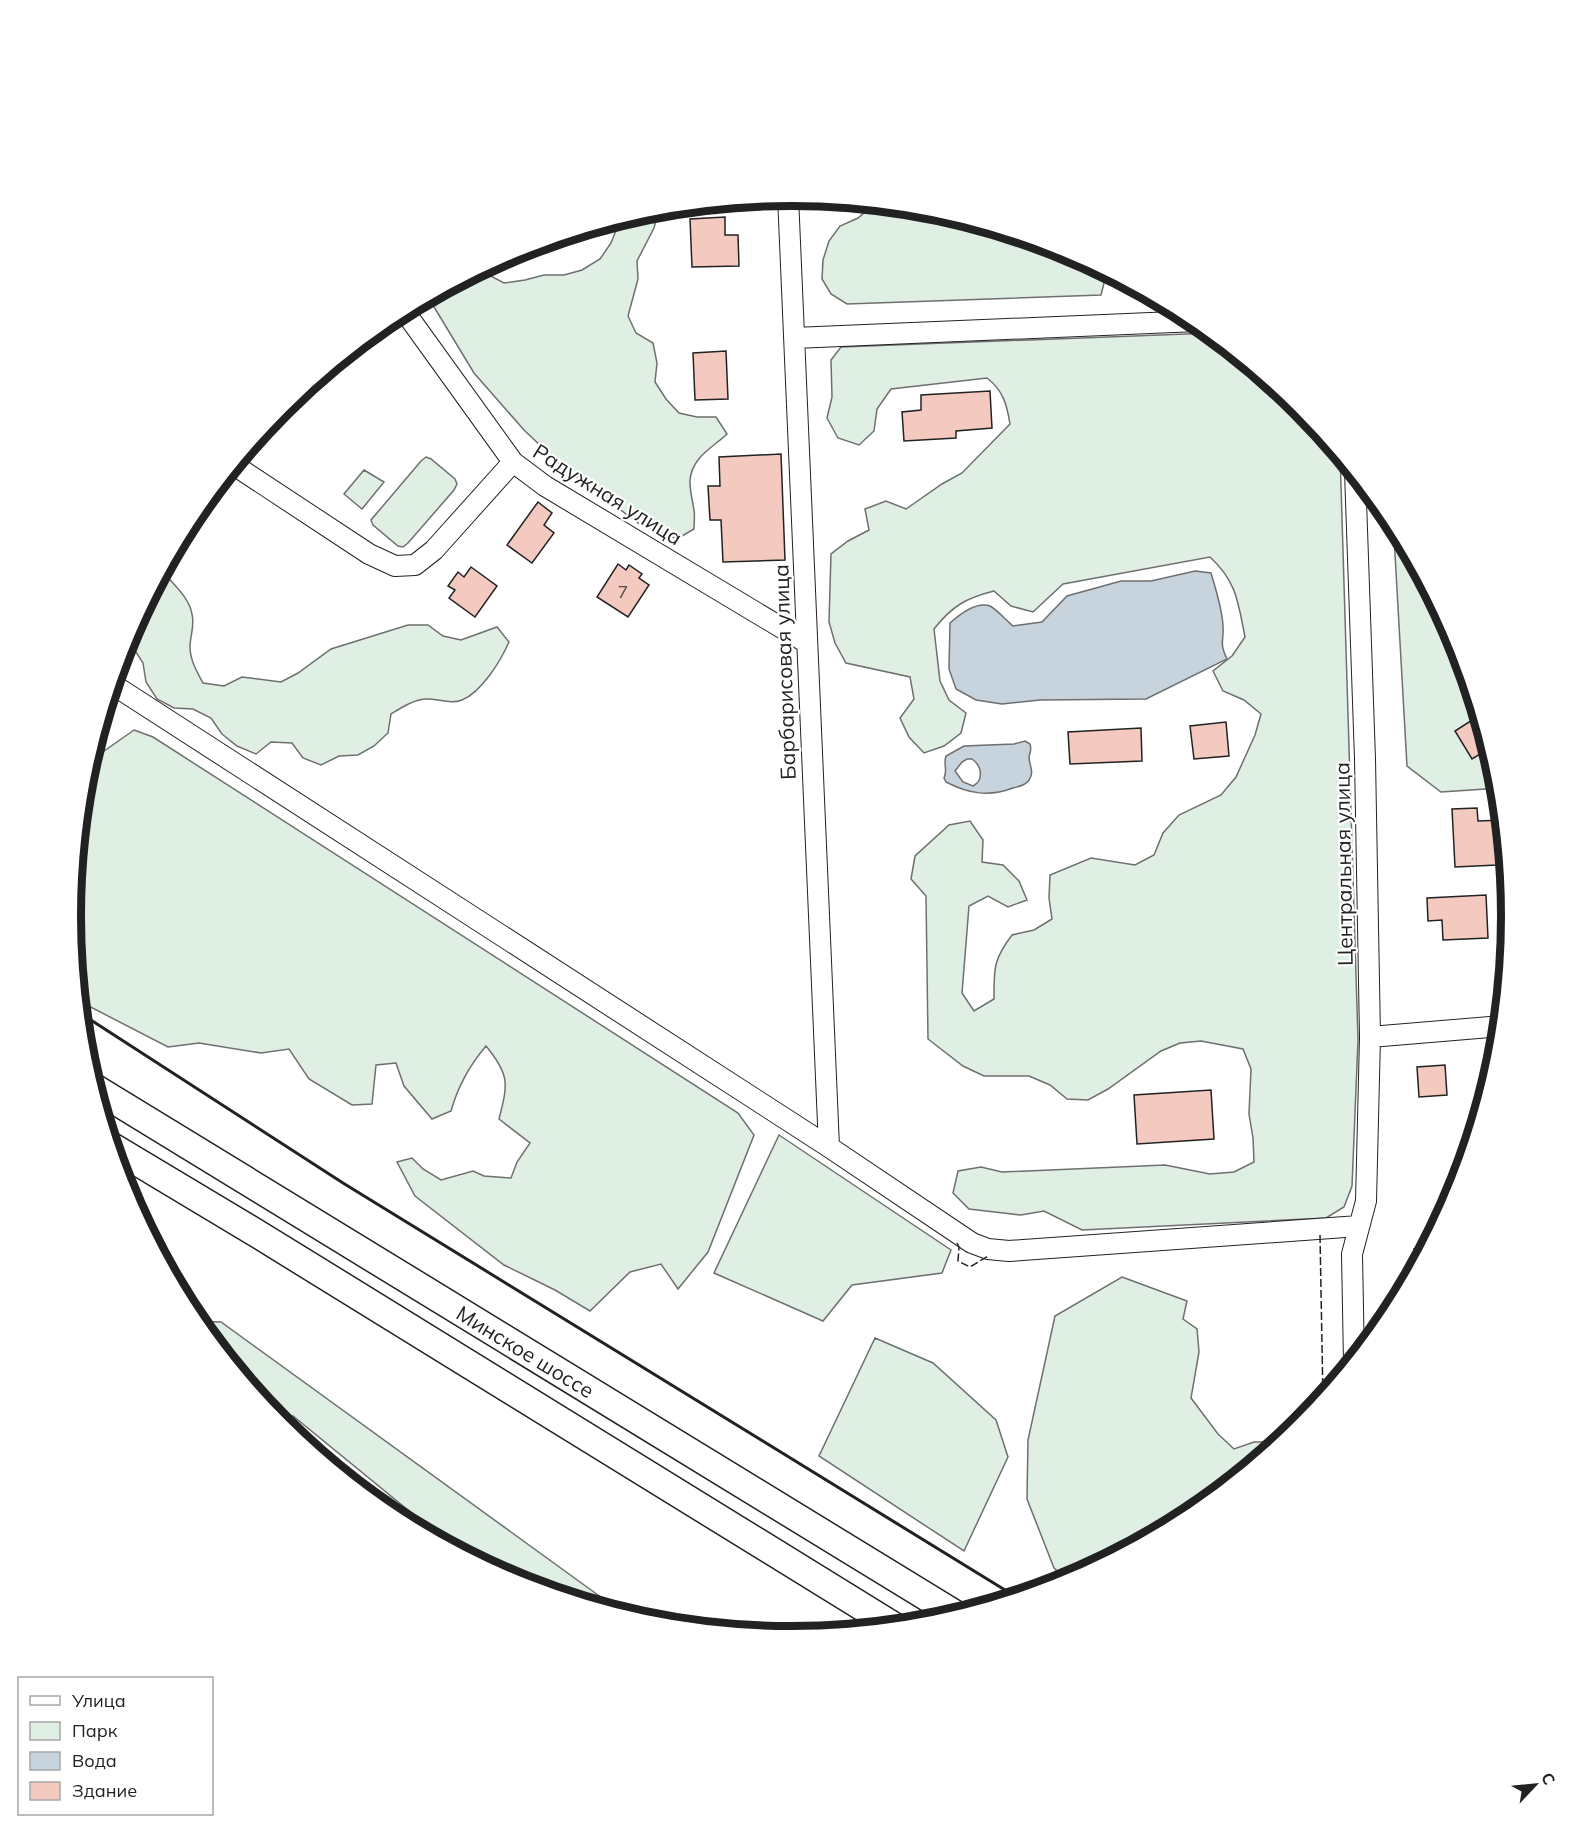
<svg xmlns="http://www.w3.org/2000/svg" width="1583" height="1833" font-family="Mulish,sans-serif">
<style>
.green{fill:#e0efe3;stroke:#6f6f6f;stroke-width:1.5}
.water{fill:#c7d3dd;stroke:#6f6f6f;stroke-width:1.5;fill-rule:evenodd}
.building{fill:#f3c9c0;stroke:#222;stroke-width:1.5}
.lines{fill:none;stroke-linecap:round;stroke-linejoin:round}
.minor-casing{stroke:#222;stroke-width:22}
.highway-casing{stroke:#222;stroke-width:30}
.minor{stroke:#fff;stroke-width:20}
.highway{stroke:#fff;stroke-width:27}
.fence{stroke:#222;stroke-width:1.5;stroke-dasharray:8 3;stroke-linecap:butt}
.wall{stroke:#222;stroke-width:3}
.labels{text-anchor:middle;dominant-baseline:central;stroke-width:4.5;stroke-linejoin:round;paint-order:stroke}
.number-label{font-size:18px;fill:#564c4a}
.street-label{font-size:21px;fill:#222;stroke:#fff}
.rim{fill:none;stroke:#222;stroke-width:8}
</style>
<rect width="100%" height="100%" fill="#fff"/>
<path class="green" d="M874 204 933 209 1068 251 1114 275 1105 279 1101 295 847 304 831 294 822 279 823 260 829 241 840 226 858 218Z
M651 209H659L654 228 637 261 638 279 628 316 636 333 653 343 657 363 655 382 666 399 679 413 697 417H716L727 434C719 442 704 451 698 460 685 477 691 491 694 510 695 516 694 523 694 529L677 539 641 525 565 469 524 430 474 373 428 297 482 268 485 273 504 283 525 280 544 275H564L582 270 600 259 611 243 621 218Z
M1212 333 1302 407 1340 453 1358 1040 1352 1186 1344 1207 1326 1218 1082 1230 1044 1211 1021 1215 969 1209 953 1193 958 1171 981 1167 1002 1172 1165 1165 1210 1174 1234 1172 1254 1162 1253 1138 1249 1114 1251 1069 1243 1049 1201 1041 1180 1043 1161 1051 1108 1089 1088 1100 1067 1099 1050 1085 1029 1076H984L963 1066 928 1039 926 896 911 879 915 856 949 825 970 821 983 840 982 862 1003 865 1019 881 1027 900 1008 907 988 896 969 906 962 993 974 1011 994 999C994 969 993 960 1012 935L1034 930 1052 919 1049 898 1050 875 1091 858 1135 865 1154 855 1163 833 1179 815 1221 795 1236 777 1255 735 1261 714 1244 700 1223 691 1213 671 1232 656 1245 637C1238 602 1237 582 1210 557L1063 584 1033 612 1011 606 994 591C966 598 952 606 934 629L940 681 949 700 966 713 961 733 944 746 924 753 909 737 900 718 914 699 910 677 846 663 835 643 829 622 831 554 848 541 869 530 865 509 886 501 906 509 942 484 962 473 1010 424C1007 405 1003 390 987 378L891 389 877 409 874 431 859 445 838 438 827 418 832 397 831 360 841 347Z
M426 457 431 459 455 479 457 484 454 490 408 543 403 547 398 546 373 525 371 520 421 461Z
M364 470 384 482 362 509 344 494Z
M1393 519 1458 641 1499 776 1500 788 1441 792 1407 766Z
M162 571C173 584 189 597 192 614 195 626 190 636 190 647 190 660 197 672 203 683L224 686 242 677 281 682 298 673 331 649 408 625H428L443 636 461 640 497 627 509 642C501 660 482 692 462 700 450 705 437 698 425 699 413 700 401 708 391 714L388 733 374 746 358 755 339 756 321 765 303 758 292 743 271 742 256 754 237 746 222 734 211 718 193 709 174 708 157 699 146 682 143 663 127 638Z
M134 730 153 737 738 1113 754 1135 708 1252 678 1289 661 1264 630 1272 590 1311 555 1290 504 1265 415 1196 397 1162 412 1158 423 1169 441 1180 473 1171 484 1176 511 1178 517 1162 530 1143 499 1119C508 1084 510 1075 486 1046 469 1066 458 1086 451 1111L432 1119 404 1086 396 1063 376 1065 372 1104 352 1105 309 1079 289 1049 261 1053 199 1043 168 1047 79 1001 71 916 84 776 90 756H97Z
M779 1135 951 1250 942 1273 852 1285 823 1321 714 1273Z
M1122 1277 1187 1301 1183 1319 1197 1329 1199 1352 1191 1398 1218 1434 1234 1449 1254 1442H1276L1302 1426 1192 1516 1069 1582 1054 1568 1027 1499 1028 1440 1055 1316Z
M195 1321 221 1322 627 1616 515 1582 463 1555 293 1416 272 1414Z
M875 1338 933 1363 996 1420 1008 1457 964 1551 819 1456Z"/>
<path class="water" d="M1195 571 1211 573C1216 590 1222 608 1223 626 1224 642 1219 642 1227 659L1146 699 1040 700 1002 704 976 700 956 689 949 669 950 623C960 614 976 601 990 606 996 609 1007 621 1013 626L1042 622 1067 596 1121 581H1151Z
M1025 741 1030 744C1032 750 1030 752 1029 757 1029 765 1035 772 1029 780 1026 785 1018 787 1013 788 989 797 969 794 946 782L944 778C948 770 943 764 946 756L964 746 1014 744ZM967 759H972C982 766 984 780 973 786L963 782 955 771 962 762Z"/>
<path class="building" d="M725 217V235H738L739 266 692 267 690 219Z
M557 238 558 243 536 244Z
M726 351 728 399 695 400 693 353Z
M990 391 992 428 956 431V438L904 441 902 412 921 410V395Z
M781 454 785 560 723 562 721 520H710L708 486H720L719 457Z
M538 502 552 513 544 525 554 533 532 563 507 545Z
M618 564 626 570 629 565 642 574 639 578 649 585 628 617 597 597Z
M471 567 497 586 475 617 449 598 455 590 448 586 458 572 464 577Z
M1463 658 1473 691 1471 692 1454 664Z
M1480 715 1490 748 1472 759 1455 731Z
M1226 722 1229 756 1194 759 1190 726Z
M1141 728 1142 761 1070 764 1068 732Z
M1477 808 1478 821 1503 820 1505 844H1497V865L1455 867 1452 809Z
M1486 895 1488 938 1443 940 1442 920 1428 921 1427 898Z
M1445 1065 1447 1095 1419 1097 1417 1067Z
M1211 1090 1214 1139 1137 1144 1134 1095Z
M1428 1248 1416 1271 1414 1249Z"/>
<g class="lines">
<defs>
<path id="minor" d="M788 196 829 1147
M406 309 410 319 513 462 545 486 807 643
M794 338 1197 321
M234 465 369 554 395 566 415 565 434 550 513 462
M112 684 829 1147 972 1243 988 1249 1009 1251 1359 1226
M1370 1037 1502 1026
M1354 1362 1352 1254 1366 1201 1370 1037 1365 759 1355 472"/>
<g id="highway">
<path id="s1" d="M93 1087 958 1616"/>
<path d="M111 1146 261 1236 895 1627"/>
</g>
</defs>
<use href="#minor" class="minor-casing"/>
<use href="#highway" class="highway-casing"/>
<use href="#minor" class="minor"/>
<use href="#highway" class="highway"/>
<path class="fence" d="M1320 1235 1323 1400
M957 1243 959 1247 958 1261 970 1267 988 1256"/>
<path class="wall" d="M80 1013 343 1183 1018 1598"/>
</g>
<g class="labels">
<g class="number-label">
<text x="623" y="591">7</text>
</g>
<g class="street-label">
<text transform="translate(608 494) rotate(32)">Радужная улица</text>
<text transform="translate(784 672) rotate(-92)">Барбарисовая улица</text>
<text transform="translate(1343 864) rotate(-91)">Центральная улица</text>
<text stroke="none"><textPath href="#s1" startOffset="507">Минское шоссе</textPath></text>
</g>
</g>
<path d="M0 0H1583V1833H0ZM81 916a710 710 0 1 1 1420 0a710 710 0 1 1-1420 0Z" fill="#fff" fill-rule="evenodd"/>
<path class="rim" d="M81 916a710 710 0 1 1 1420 0a710 710 0 1 1-1420 0Z"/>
<rect x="18" y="1677" width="195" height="138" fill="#ffffff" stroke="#a7a7a7" stroke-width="1.5"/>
<rect x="30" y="1696" width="30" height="9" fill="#ffffff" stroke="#a7a7a7" stroke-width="1.5"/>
<text x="72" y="1707" font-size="18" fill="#222222">Улица</text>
<rect x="30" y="1722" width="30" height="18" fill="#e0efe3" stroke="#a7a7a7" stroke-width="1.5"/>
<text x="72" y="1737" font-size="18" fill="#222222">Парк</text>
<rect x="30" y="1752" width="30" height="18" fill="#c7d3dd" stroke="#a7a7a7" stroke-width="1.5"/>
<text x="72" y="1767" font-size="18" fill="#222222">Вода</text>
<rect x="30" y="1782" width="30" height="18" fill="#f3c9c0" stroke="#a7a7a7" stroke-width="1.5"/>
<text x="72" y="1797" font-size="18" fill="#222222">Здание</text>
<g transform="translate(1535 1785) rotate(64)" stroke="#ffffff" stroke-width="4.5" paint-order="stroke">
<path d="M0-4.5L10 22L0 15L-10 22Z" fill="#222222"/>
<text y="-9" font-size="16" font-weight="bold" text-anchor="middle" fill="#222222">С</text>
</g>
</svg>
